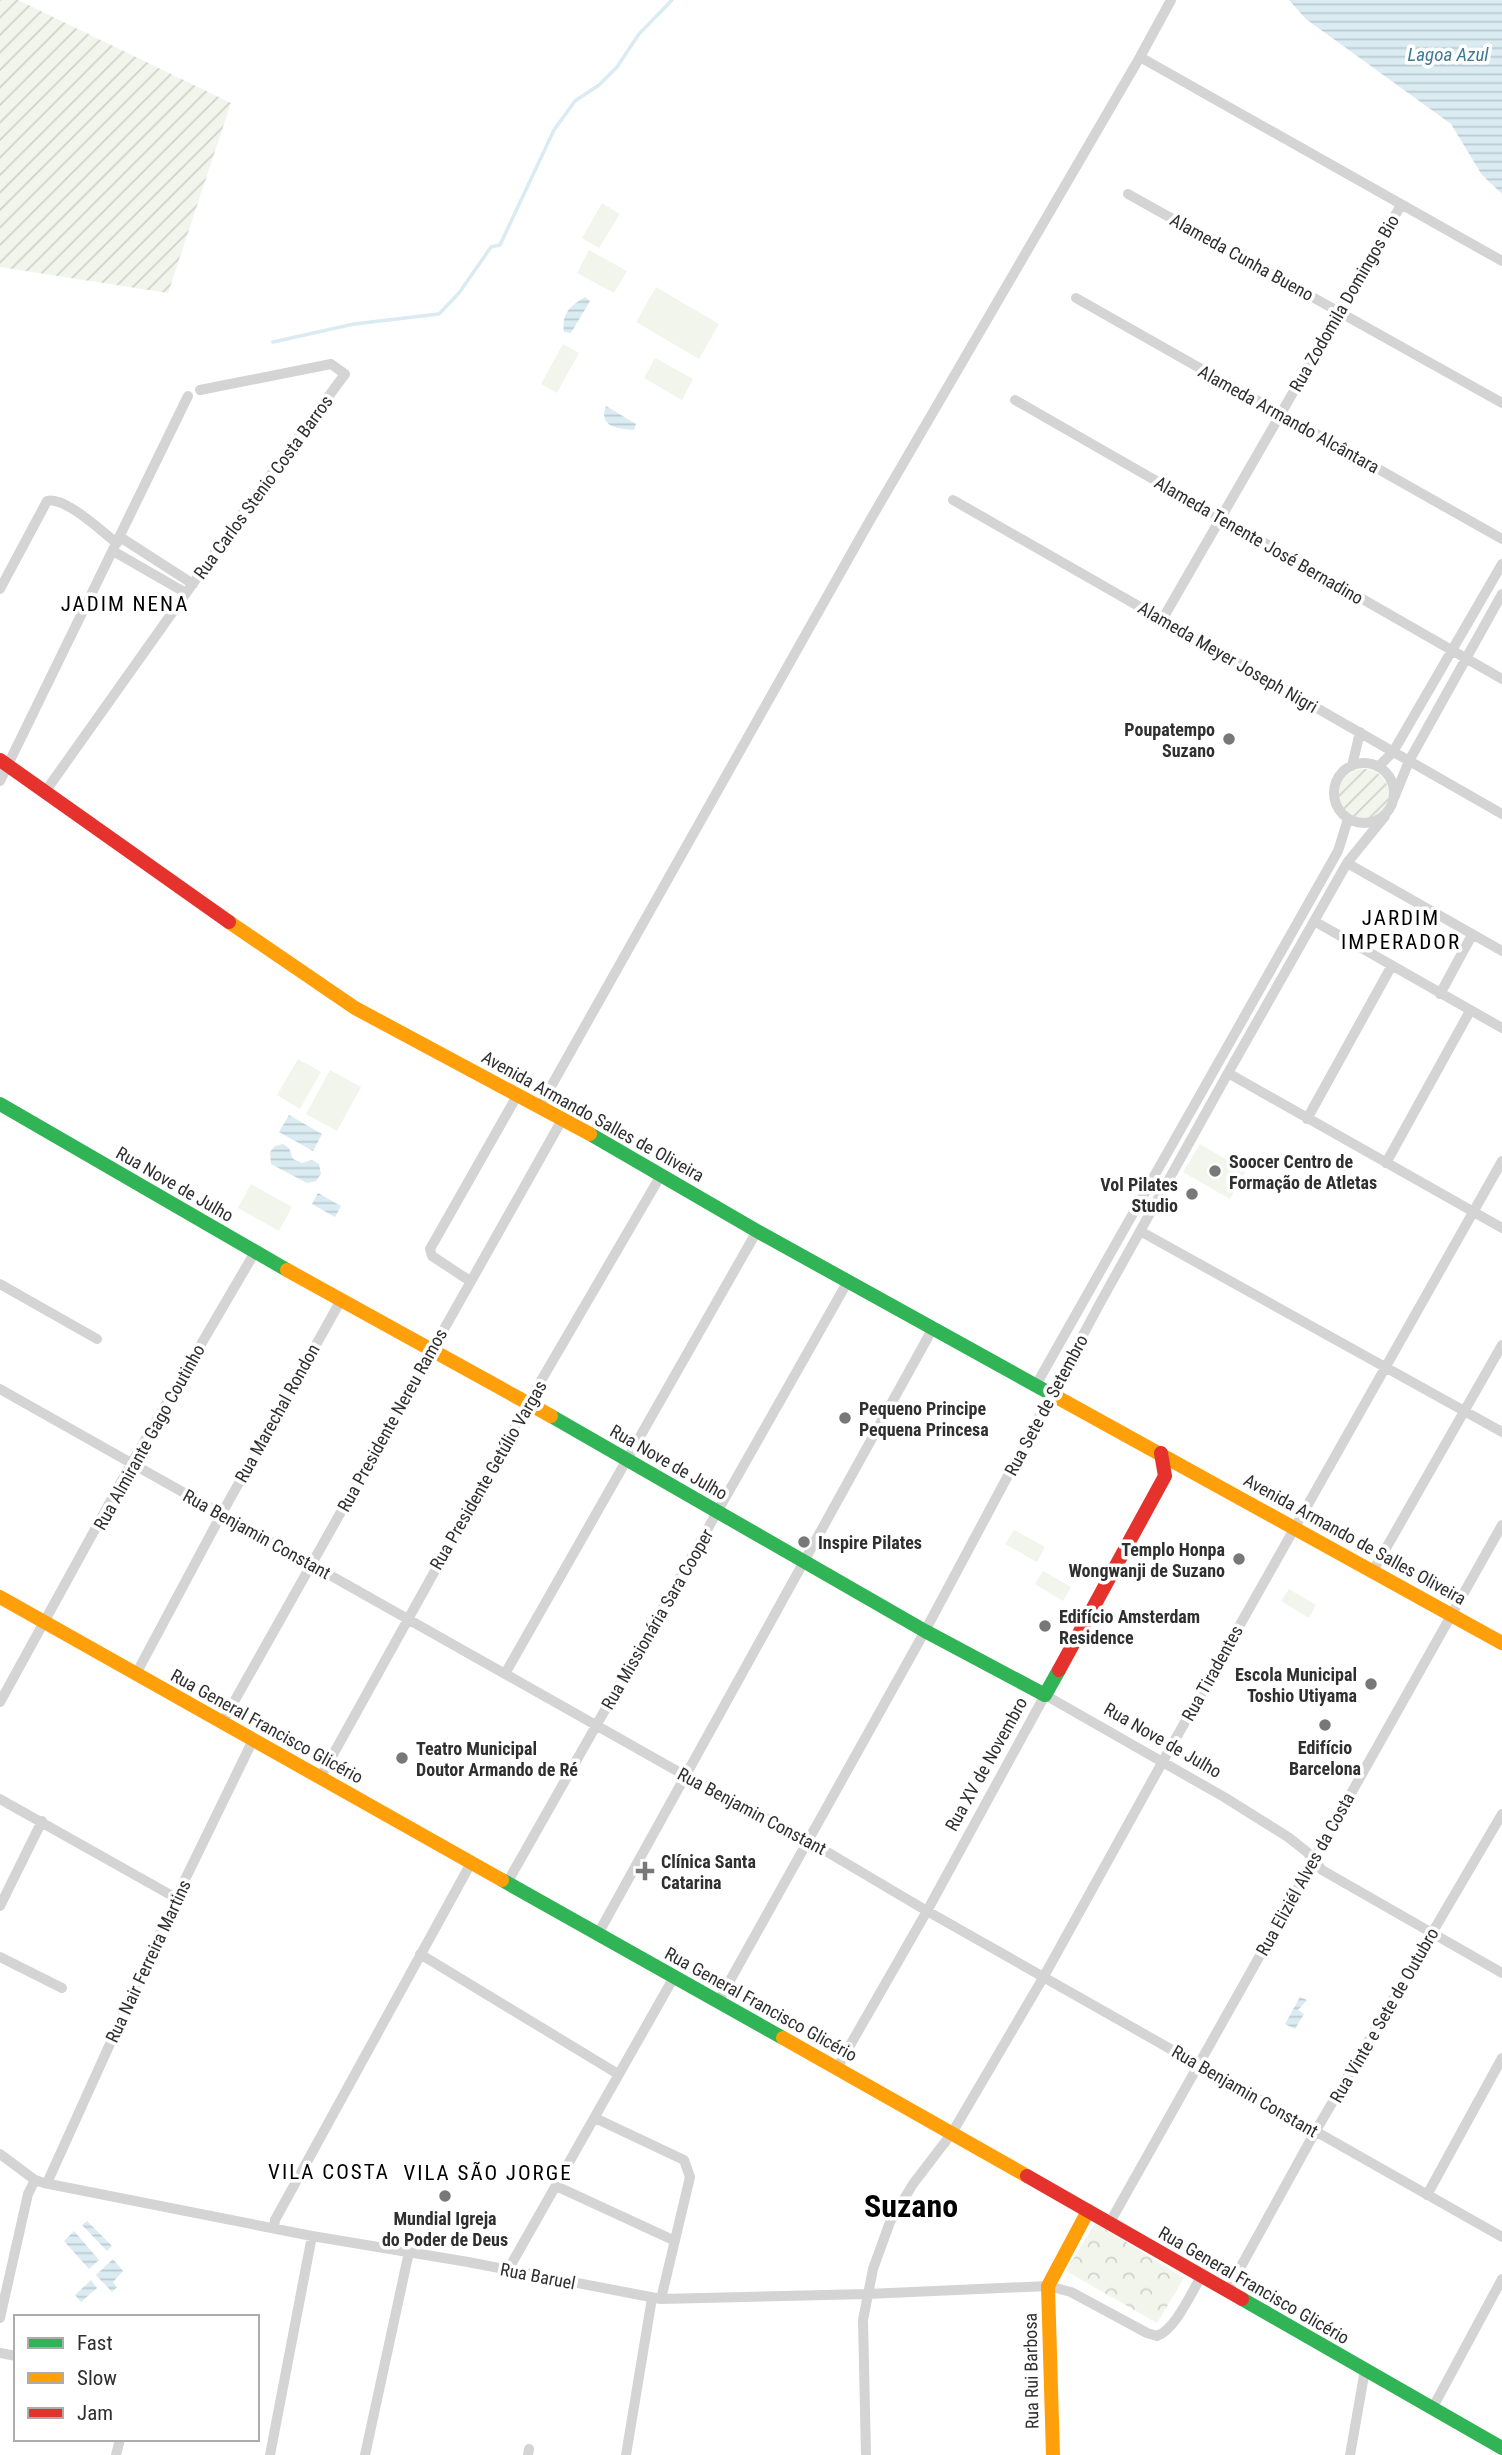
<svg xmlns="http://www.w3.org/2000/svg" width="1502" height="2455" font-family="'Roboto Condensed',sans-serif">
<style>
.forest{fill:url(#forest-crowns)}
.garden{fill:url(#garden-furrows)}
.pitch{fill:#f2f5ec}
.water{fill:url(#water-rules)}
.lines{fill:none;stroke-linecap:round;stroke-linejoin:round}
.stream{stroke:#daebf2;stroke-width:3.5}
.street{stroke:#d4d4d4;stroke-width:10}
.fast{stroke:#30b455;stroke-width:14}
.slow{stroke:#ff9f0a;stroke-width:14}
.jam{stroke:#e5322d;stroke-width:14}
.poi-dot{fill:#787878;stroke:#fff;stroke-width:2.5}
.labels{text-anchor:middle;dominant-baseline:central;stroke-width:7;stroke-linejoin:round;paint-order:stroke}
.street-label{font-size:18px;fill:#2f2f2f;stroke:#fff}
.poi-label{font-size:18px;font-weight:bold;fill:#2f2f2f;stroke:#fff;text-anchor:start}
.water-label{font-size:19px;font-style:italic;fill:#3e7991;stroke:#fff}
.quarter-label{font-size:21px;letter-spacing:2px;fill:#000;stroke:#fff}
.town-label{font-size:32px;font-weight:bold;fill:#000;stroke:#fff}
</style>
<defs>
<pattern id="forest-crowns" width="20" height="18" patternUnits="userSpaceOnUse" patternTransform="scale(1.75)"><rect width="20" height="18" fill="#f2f5ec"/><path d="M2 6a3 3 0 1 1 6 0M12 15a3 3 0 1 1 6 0" fill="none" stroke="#d0d2cb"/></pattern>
<pattern id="garden-furrows" width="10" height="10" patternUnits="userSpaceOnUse" patternTransform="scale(1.75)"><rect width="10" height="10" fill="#f2f5ec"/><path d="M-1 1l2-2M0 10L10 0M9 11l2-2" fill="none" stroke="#d0d2cb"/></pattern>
<pattern id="water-rules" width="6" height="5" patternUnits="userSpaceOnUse" patternTransform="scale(1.75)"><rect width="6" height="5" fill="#daebf2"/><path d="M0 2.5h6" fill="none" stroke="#bbcad0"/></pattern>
</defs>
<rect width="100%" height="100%" fill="#fff"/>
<path class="forest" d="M1095 2223 1184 2278 1157 2323 1066 2271Z"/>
<path class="garden" d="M0 0H18L231 103 168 293 0 267Z
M1339 794a25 25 0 1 1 50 0a25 25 0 1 1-50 0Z"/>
<path class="pitch" d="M602 203 620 214 599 248 582 238Z
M589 250 627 271 614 293 577 273Z
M656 287 719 324 699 359 636 322Z
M563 344 579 353 557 393 541 384Z
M655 358 693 379 682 400 644 378Z
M298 1059 321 1072 300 1109 277 1095Z
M330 1070 361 1087 337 1131 306 1114Z
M1200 1144 1246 1171 1230 1199 1183 1172Z
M251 1184 292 1207 279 1231 238 1208Z
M1014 1530 1045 1547 1037 1562 1005 1544Z
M1043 1571 1071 1587 1063 1601 1035 1584Z
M1289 1589 1316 1605 1309 1618 1281 1601Z"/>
<path class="water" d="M1289 0H1502V194L1482 175 1451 124 1306 19Z
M585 297 590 301 571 333 564 332C561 314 570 306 585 297Z
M606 406 636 424 634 430C618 429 598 427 606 406Z
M289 1115 322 1134 313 1151 279 1132Z
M283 1144 289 1148 293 1159 302 1163 312 1160 319 1164 321 1174 316 1181 307 1183 271 1164 270 1152 275 1146Z
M318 1193 341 1206 335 1217 312 1204Z
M1300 1997 1307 2000 1298 2010 1304 2014 1295 2029 1285 2024Z
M87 2221 112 2246 107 2251 82 2225Z
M74 2231 99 2260 89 2269 64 2241Z
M113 2259 123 2271 113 2282 117 2287 112 2292 96 2275Z
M91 2280 97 2288 81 2302 75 2295Z"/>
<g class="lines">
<path class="stream" d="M273 342 354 324 439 314 459 293 491 247 500 245 554 130 575 101 599 85 617 67 639 34 672 0"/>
<path class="street" d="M1140 57 1502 261
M1128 194 1502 403
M1076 298 1502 539
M1015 400 1502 679
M953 500 1502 814
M120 537 193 584
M113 551 186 593
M0 589 47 501C65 496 102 532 117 543
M1162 620 1401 205
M1334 793a30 30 0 1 1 60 0a30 30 0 1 1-60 0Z
M1352 766 1360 732
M1378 767 1393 752 1502 564
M0 781 188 396
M45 792 255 496 345 374 331 364 200 390
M1394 798 1409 761 1502 594
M1347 863 1502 951
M1314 921 1502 1028
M1440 994 1472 935
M1228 1073 1502 1228
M540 1106 869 522 1140 57 1171 0
M1307 1119 1391 967
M1386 1163 1470 1011
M1140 1231 1502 1432
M470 1281 432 1256 430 1249 518 1094
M0 1284 97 1339
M1036 1385 1338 851 1348 819
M0 1389 686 1776 807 1840 927 1911 1502 2237
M1373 1571 1502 1345
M506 1672 757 1231
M136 1674 221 1515 341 1300
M0 1702 131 1464 255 1252
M222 1723 563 1118
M320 1778 528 1403 661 1175
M0 1799 176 1898
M507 1883 848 1281
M0 1906 42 1821
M598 1934 933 1328
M420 1954 618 2074
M0 1957 62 1988
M718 2002 925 1631 1099 1305 1228 1073 1347 863 1385 816
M837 2068 927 1911 1045 1695 1224 1797 1288 1837 1307 1852 1322 1870 1502 1973
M595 2118 684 2160 690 2177 661 2299
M0 2154 35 2180 44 2183 312 2236 468 2262 661 2299 867 2294 1048 2286 1071 2292 1147 2333 1157 2336C1175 2330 1191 2293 1201 2277
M47 2183 176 1898 253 1740
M556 2186 673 2240
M1427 2195 1502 2058
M1109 2224 1502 1525
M274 2228 275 2220 471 1863
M508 2270 674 1977
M1228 2290 1315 2132 1502 1814
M0 2318 28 2194 35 2180
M0 2353 16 2356
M1432 2409 1502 2279
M116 2455 120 2439
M270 2455 312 2236
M365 2455 409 2252
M528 2455 529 2449
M626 2455 652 2298
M866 2455 863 2320 873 2269 890 2222 913 2184 952 2133 1043 1978 1163 1761 1502 1161
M1350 2455 1365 2370"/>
<path class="fast" d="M0 1104 287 1270
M590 1134 757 1231 1053 1395
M551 1416 925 1631 1045 1695 1059 1670
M502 1880 783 2038
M1242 2299 1502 2448"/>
<path class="slow" d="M229 922 355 1008 590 1134
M287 1270 551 1416
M1053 1395 1502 1643
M0 1597 502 1880
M783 2038 1027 2176
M1053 2455 1048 2286 1088 2211"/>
<path class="jam" d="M0 760 229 922
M1059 1670 1165 1476 1161 1453
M1027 2176 1242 2299"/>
</g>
<g class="poi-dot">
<circle cx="1229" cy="739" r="7"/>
<circle cx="1215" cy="1171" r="7"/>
<circle cx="1192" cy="1194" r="7"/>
<circle cx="845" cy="1418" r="7"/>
<circle cx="804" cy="1542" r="7"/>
<circle cx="1239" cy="1559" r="7"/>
<circle cx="1045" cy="1626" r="7"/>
<circle cx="1371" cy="1684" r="7"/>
<circle cx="1325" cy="1725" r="7"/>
<circle cx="402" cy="1758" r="7"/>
<path d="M641.5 1860.5h7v7h7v7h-7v7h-7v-7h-7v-7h7z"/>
<circle cx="445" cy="2196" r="7"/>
</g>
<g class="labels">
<g class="street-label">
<text transform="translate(1242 257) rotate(29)">Alameda Cunha Bueno</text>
<text transform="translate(1344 303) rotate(-60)">Rua Zodomila Domingos Bio</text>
<text transform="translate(1289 419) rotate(29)">Alameda Armando Alcântara</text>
<text transform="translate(263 487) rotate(-54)">Rua Carlos Stenio Costa Barros</text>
<text transform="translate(1259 540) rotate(30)">Alameda Tenente José Bernadino</text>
<text transform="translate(1228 657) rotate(30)">Alameda Meyer Joseph Nigri</text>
<text transform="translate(593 1116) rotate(29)">Avenida Armando Salles de Oliveira</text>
<text transform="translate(175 1184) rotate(30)">Rua Nove de Julho</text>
<text transform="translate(1046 1405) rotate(-62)">Rua Sete de Setembro</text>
<text transform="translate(277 1413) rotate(-61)">Rua Marechal Rondon</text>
<text transform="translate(392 1420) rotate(-61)">Rua Presidente Nereu Ramos</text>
<text transform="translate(149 1437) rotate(-61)">Rua Almirante Gago Coutinho</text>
<text transform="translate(669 1462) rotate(30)">Rua Nove de Julho</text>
<text transform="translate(488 1475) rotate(-60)">Rua Presidente Getúlio Vargas</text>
<text transform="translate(257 1534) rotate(29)">Rua Benjamin Constant</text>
<text transform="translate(1355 1539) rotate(29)">Avenida Armando de Salles Oliveira</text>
<text transform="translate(657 1619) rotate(-60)">Rua Missionária Sara Cooper</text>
<text transform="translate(1212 1673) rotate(-61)">Rua Tiradentes</text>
<text transform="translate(267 1726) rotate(29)">Rua General Francisco Glicério</text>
<text transform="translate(1163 1740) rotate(30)">Rua Nove de Julho</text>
<text transform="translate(986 1764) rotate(-61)">Rua XV de Novembro</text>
<text transform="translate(752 1811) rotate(28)">Rua Benjamin Constant</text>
<text transform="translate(1305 1874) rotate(-61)">Rua Eliziél Alves da Costa</text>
<text transform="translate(148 1961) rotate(-65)">Rua Nair Ferreira Martins</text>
<text transform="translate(761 2004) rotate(29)">Rua General Francisco Glicério</text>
<text transform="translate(1384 2015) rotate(-60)">Rua Vinte e Sete de Outubro</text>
<text transform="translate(1245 2091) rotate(30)">Rua Benjamin Constant</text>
<text transform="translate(538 2276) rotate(11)">Rua Baruel</text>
<text transform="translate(1254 2285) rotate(30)">Rua General Francisco Glicério</text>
<text transform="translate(1031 2371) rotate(-91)">Rua Rui Barbosa</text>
</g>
<g class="poi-label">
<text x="1215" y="729" text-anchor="end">Poupatempo<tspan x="1215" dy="21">Suzano</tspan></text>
<text x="1229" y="1161">Soocer Centro de<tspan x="1229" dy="21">Formação de Atletas</tspan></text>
<text x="1178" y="1184" text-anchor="end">Vol Pilates<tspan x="1178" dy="21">Studio</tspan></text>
<text x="859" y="1408">Pequeno Principe<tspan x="859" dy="21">Pequena Princesa</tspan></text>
<text x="818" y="1542">Inspire Pilates</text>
<text x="1225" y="1549" text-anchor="end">Templo Honpa<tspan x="1225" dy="21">Wongwanji de Suzano</tspan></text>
<text x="1059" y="1616">Edifício Amsterdam<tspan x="1059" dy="21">Residence</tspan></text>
<text x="1357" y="1674" text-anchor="end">Escola Municipal<tspan x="1357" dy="21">Toshio Utiyama</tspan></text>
<text x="1325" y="1747" text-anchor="middle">Edifício<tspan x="1325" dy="21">Barcelona</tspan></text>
<text x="416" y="1748">Teatro Municipal<tspan x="416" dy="21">Doutor Armando de Ré</tspan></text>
<text x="661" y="1861">Clínica Santa<tspan x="661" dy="21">Catarina</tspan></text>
<text x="445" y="2218" text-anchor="middle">Mundial Igreja<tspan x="445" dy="21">do Poder de Deus</tspan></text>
</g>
<g class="water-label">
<text x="1448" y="54">Lagoa Azul</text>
</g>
<g class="quarter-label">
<text x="125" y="604">JADIM NENA</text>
<text x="1401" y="918">JARDIM<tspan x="1401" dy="24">IMPERADOR</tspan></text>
<text x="329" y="2172">VILA COSTA</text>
<text x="488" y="2173">VILA SÃO JORGE</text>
</g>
<g class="town-label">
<text x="911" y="2206">Suzano</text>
</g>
</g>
<rect x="14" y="2315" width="245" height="126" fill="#ffffff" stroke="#acacac" stroke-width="2"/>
<rect x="28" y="2338" width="35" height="10" fill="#30b455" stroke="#acacac" stroke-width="2"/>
<text x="77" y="2350" font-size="21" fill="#2f2f2f">Fast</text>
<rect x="28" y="2373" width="35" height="10" fill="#ff9f0a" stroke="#acacac" stroke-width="2"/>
<text x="77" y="2385" font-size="21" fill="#2f2f2f">Slow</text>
<rect x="28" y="2408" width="35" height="10" fill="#e5322d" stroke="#acacac" stroke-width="2"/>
<text x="77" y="2420" font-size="21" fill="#2f2f2f">Jam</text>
</svg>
